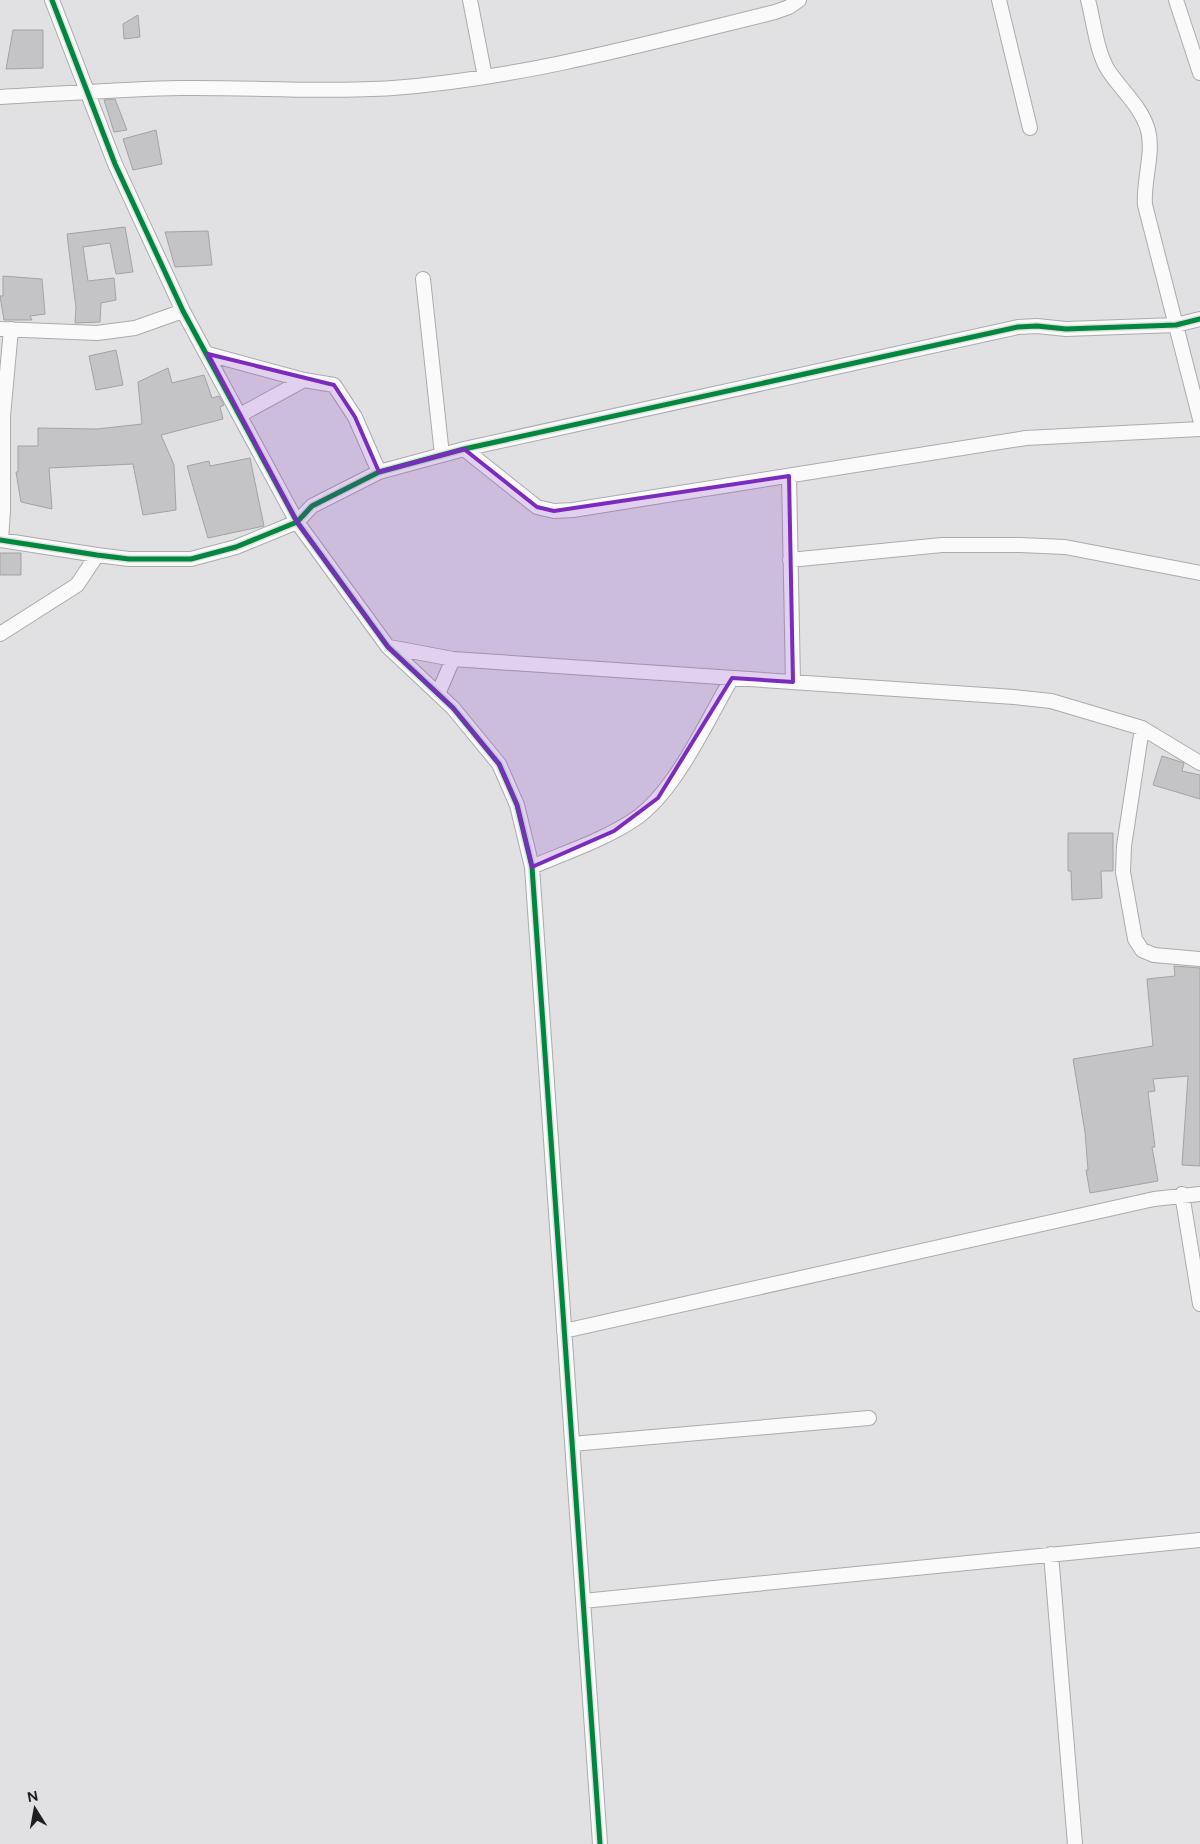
<svg xmlns="http://www.w3.org/2000/svg" width="1200" height="1844" font-family="Figtree,sans-serif">
<style>
.building{fill:#c4c4c6;stroke:#a3a3a5}
.lines{fill:none;stroke-linecap:round;stroke-linejoin:round}
.minor-casing{stroke:#ababac;stroke-width:16}
.minor{stroke:#fafafb;stroke-width:14}
.cycleway-casing{stroke:#e0e0e5;stroke-width:8}
.cycleway{stroke:#00873e;stroke-width:5}
.marked{fill:#7b2cbf;fill-opacity:0.2;stroke:#7b2cbf;stroke-width:4;stroke-linejoin:round}
</style>
<rect width="100%" height="100%" fill="#e1e1e4"/>
<path class="building" d="M138 15 140 37 124 39 123 24Z
M13 30H43V68L6 69Z
M115 99 127 130 114 132 104 100Z
M156 130 162 164 133 170 123 139Z
M125 227 133 272 116 274 110 243 83 247 88 281 114 278 116 300 101 303 100 322 75 323 76 308 67 234Z
M208 231 212 265 175 267 165 232Z
M3 276 42 279 45 314 30 316 32 320H4L0 296H3Z
M116 350 123 385 96 390 89 356Z
M168 368 172 383 204 375 212 398 219 396 224 405 220 407 223 419 161 435 174 465 176 510 143 515 133 464 49 468 52 509 21 502 16 472H18V446H38V428L97 429 142 424 138 382Z
M250 458 264 526 208 538 187 466 209 461 210 466Z
M0 553H21V575H0Z
M1162 756 1184 763 1182 771 1200 775V799L1153 785Z
M1068 833H1113V871H1101L1102 898 1072 900 1071 871H1068Z
M1174 966 1200 968V1166L1182 1165 1188 1076 1153 1079 1155 1091 1148 1092 1155 1147H1152L1158 1181 1090 1193 1086 1170H1088L1085 1132 1073 1059 1153 1046 1147 979 1175 976Z"/>
<g class="lines">
<defs>
<path id="minor" d="M52 0 115 164 183 311 297 522 388 647 453 708 499 764 517 805 532 867 600 1844
M470 0 485 77
M999 0 1030 128
M1088 0C1094 22 1096 50 1108 70 1121 90 1141 106 1148 130 1154 153 1143 181 1145 205L1200 419
M1176 0 1200 73
M0 97C60 94 121 89 181 88 252 87 323 93 393 88 523 78 649 43 775 12L789 7 799 0
M423 279 442 455
M0 329 97 333 135 328 183 311
M208 354 304 380 334 385 355 417 379 472
M240 415 304 380
M464 449 537 507 554 511 573 510 1026 438 1200 429
M789 476 793 682
M0 540 97 555 129 559H191L236 547 297 522 312 506 379 472 464 449 1018 327 1037 326 1066 329 1176 325 1200 319
M1 540 3 511V416L11 329
M790 560 942 545H1020L1065 547 1200 573
M0 634 77 585 97 555
M389 647 453 659 1014 697 1051 701 1142 728 1200 763
M438 694 453 659
M1142 728 1124 846 1123 872 1135 939 1142 950 1154 955 1200 959
M532 867C566 852 604 840 635 819 676 791 707 720 732 678
M1182 1194 1200 1304
M564 1331 1154 1199 1200 1194
M572 1444 869 1418
M1051 1554 1075 1844
M583 1601 1200 1540"/>
</defs>
<use href="#minor" class="minor-casing"/>
<use href="#minor" class="minor"/>
<defs>
<path id="cycleway" d="M52 0 115 164 183 311 297 522 388 647 453 708 499 764 517 805 532 867 600 1844
M0 540 97 555 129 559H191L236 547 297 522 312 506 379 472 464 449 1018 327 1037 326 1066 329 1176 325 1200 319"/>
</defs>
<use href="#cycleway" class="cycleway-casing"/>
<use href="#cycleway" class="cycleway"/>
</g>
<path class="marked" d="M208 354 334 385 355 417 379 472 464 449 537 507 554 511 789 476 793 682 732 678 658 798 614 831 532 867 517 805 499 764 453 708 388 647 297 522Z"/>
<g transform="translate(35 1809) rotate(349)" stroke="#e0e0e5" stroke-width="4" paint-order="stroke">
<path d="M0-4L9 19L0 12L-9 19Z" fill="#1f1f21"/>
<text y="-8" font-size="14" font-weight="bold" text-anchor="middle" fill="#1f1f21">N</text>
</g>
</svg>
